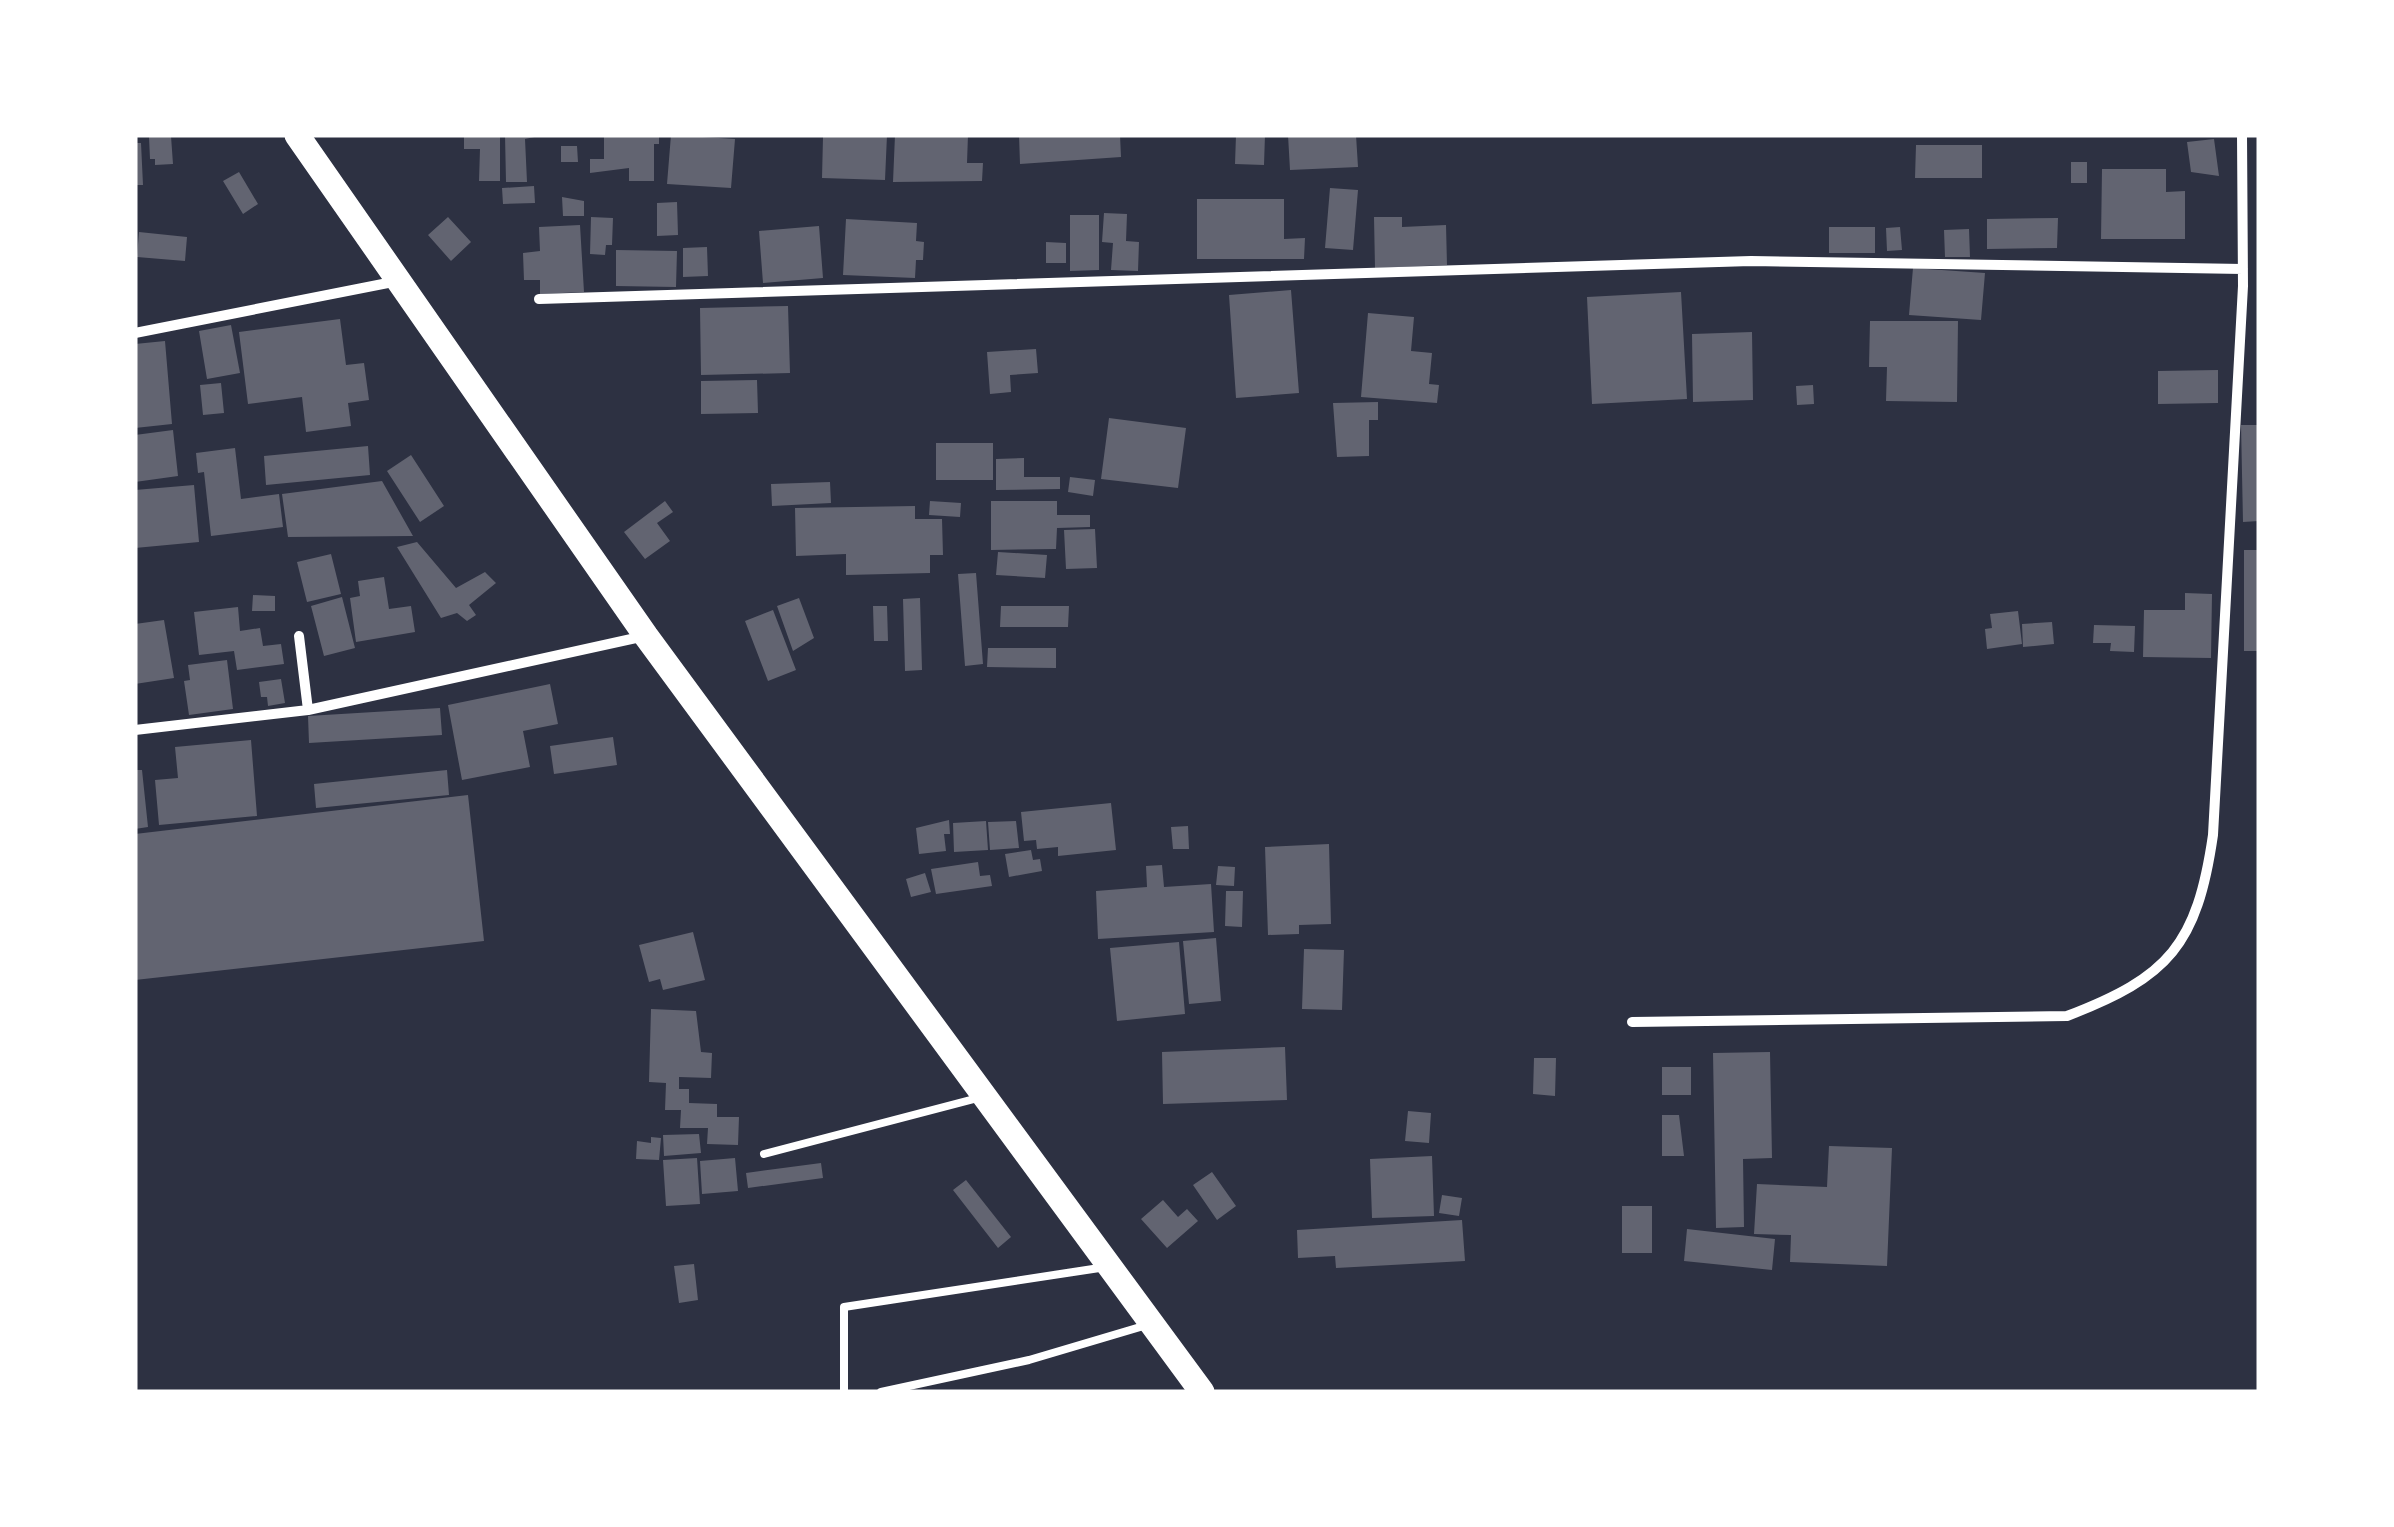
<svg xmlns="http://www.w3.org/2000/svg" width="2394" height="1527" font-family="'Fira Sans Condensed',sans-serif">
<style>
.building{fill:#626471}
.lines{fill:none;stroke-linecap:round;stroke-linejoin:round}
.service{stroke:#fff;stroke-width:8}
.minor{stroke:#fff;stroke-width:10}
.primary{stroke:#fff;stroke-width:25}
</style>
<rect width="100%" height="100%" fill="#2d3142"/>
<path class="building" d="M464 135H500V181H479L480 149H464Z
M505 135H544L525 139 527 182H506Z
M604 135H659V144H654V181H629V168L590 173V159H604Z
M671 135 735 139 731 188 667 184Z
M887 135 885 180 822 178 823 137Z
M895 135H968L967 163H983L982 181 893 182Z
M1019 135H1120L1121 157 1020 164Z
M1236 135H1265L1264 165 1235 164Z
M1288 135H1356L1358 167 1290 170Z
M171 136 173 164 155 165V159H150L149 137Z
M2214 139 2219 176 2191 172 2187 142Z
M135 143H141L143 185H135Z
M1916 145H1982V178H1915Z
M561 146H577L578 162H561Z
M2071 162H2087V183H2071Z
M2102 169H2166V192L2185 191V239H2101Z
M239 172 258 204 243 214 223 181Z
M534 186 535 203 503 204 502 188Z
M1330 188 1358 190 1353 250 1325 248Z
M562 197 584 201V216H563Z
M1197 199H1284V239L1305 238 1304 259H1197Z
M677 202 678 235 657 236V203Z
M1104 213 1127 214 1126 241 1139 242 1138 271 1111 270 1113 243 1102 242Z
M1070 215H1099V270L1070 271Z
M448 217 471 242 451 261 428 235Z
M591 217 613 218 612 245H606L605 255 590 254Z
M1374 217H1402V227L1446 225 1447 265 1375 268Z
M2058 218 2057 248 1987 249V219Z
M846 219 917 223 916 241 924 242 923 260H916L915 278 843 275Z
M580 225 584 292 540 294V280H524L523 253 540 251 539 227Z
M819 226 823 278 763 283 759 231Z
M1829 227H1875V253H1829Z
M1900 227 1902 250 1887 251 1886 228Z
M1969 229 1970 257H1945L1944 230Z
M139 232 187 237 185 261 137 257Z
M1046 242 1066 243V263H1046Z
M707 247 708 276 683 277V248Z
M616 250 677 251 676 287 616 286Z
M1913 268 1985 273 1981 320 1909 315Z
M1291 290 1299 393 1236 398 1229 295Z
M1681 292 1687 399 1592 404 1587 297Z
M788 306 790 373 701 375 700 308Z
M1368 313 1414 317 1411 351 1432 353 1429 384 1439 385 1437 403 1361 397Z
M340 319 346 365 364 363 369 400 348 403 351 426 306 432 302 397 248 404 239 332Z
M1870 321H1958L1957 402 1886 401 1887 367H1869Z
M231 325 240 373 207 379 199 331Z
M1752 332 1753 400 1693 402 1692 334Z
M165 341 172 424 135 428V344Z
M1036 349 1038 373 1010 375 1011 392 990 394 987 352Z
M2218 370V403L2158 404V371Z
M757 380 758 413 701 414V381Z
M221 383 224 413 203 415 200 385Z
M1813 385 1814 404 1797 405 1796 386Z
M1378 402V420H1369V456L1337 457 1333 403Z
M1109 418 1186 428 1178 488 1101 479Z
M2241 425H2259V521L2243 522Z
M173 430 178 476 135 482V435Z
M936 443H993V480H936Z
M368 446 370 475 266 485 264 456Z
M235 448 241 499 279 494 283 527 211 536 204 472 198 473 196 453Z
M411 455 444 506 420 522 387 471Z
M1024 458V477H1060V489L996 490V459Z
M1070 477 1095 480 1093 496 1068 492Z
M382 481 413 536 288 537 282 494Z
M830 482 831 503 772 506 771 484Z
M194 485 199 542 135 548V490Z
M665 501 673 512 657 523 670 541 645 559 624 532Z
M930 501 961 503 960 517 929 515Z
M991 501H1057V515H1090V527L1057 528 1056 549 991 550Z
M915 506V519H942L943 555H930V573L846 575V554L796 556 795 508Z
M1095 529 1097 568 1066 569 1064 530Z
M417 542 456 588 485 572 496 583 469 605 476 615 467 621 457 613 441 618 397 547Z
M2244 550H2259V651H2244Z
M998 552 1047 555 1045 578 996 575Z
M331 554 341 594 307 602 297 562Z
M976 573 983 664 965 666 958 574Z
M384 577 389 609 411 606 415 632 356 642 350 598 360 596 358 581Z
M2185 593 2212 594 2211 658 2143 657 2144 610H2185Z
M253 595 275 596V611H252Z
M342 597 355 648 324 656 311 606Z
M799 598 814 638 793 651 777 606Z
M920 598 922 670 905 671 903 599Z
M873 606H887L888 641H874Z
M1001 606H1069L1068 627H1000Z
M238 607 240 631 260 628 263 646 281 644 284 664 237 670 234 651 199 655 194 612Z
M773 610 796 670 768 681 745 621Z
M2018 611 2022 644 1987 649 1985 629 1992 628 1990 614Z
M164 620 174 678 135 684V624Z
M2052 622 2054 644 2023 647 2022 624Z
M2094 625 2135 626 2134 652 2110 651 2111 643H2093Z
M988 648H1056V668L987 667Z
M227 660 233 709 189 715 184 681 190 680 188 665Z
M281 679 285 703 268 706 267 697H261L259 682Z
M550 684 558 724 523 731 530 767 462 780 448 705Z
M440 708 442 735 309 743 308 716Z
M613 737 617 765 554 774 550 746Z
M251 740 257 816 159 825 155 780 178 778 175 747Z
M135 770H142L148 827 135 829Z
M447 770 449 795 316 808 314 784Z
M468 795 484 941 135 980V834Z
M1111 803 1116 850 1058 856V847L1037 849 1036 840 1024 841 1021 812Z
M949 820 950 834H944L946 851 919 854 916 828Z
M986 821 988 850 954 852 953 823Z
M1016 821 1019 848 990 850 988 822Z
M1188 826 1189 849H1173L1171 827Z
M1329 844 1331 924 1299 925V934L1268 935 1265 847Z
M1031 850 1033 860 1040 859 1042 871 1009 877 1005 854Z
M978 862 980 876 990 875 992 886 936 894 931 869Z
M1162 865 1164 887 1211 884 1214 932 1098 939 1096 891 1147 887 1146 866Z
M1218 866 1235 867 1234 886 1216 885Z
M925 873 931 892 911 897 906 879Z
M1226 891H1243L1242 927 1225 926Z
M693 932 705 980 663 990 660 979 649 982 639 945Z
M1216 938 1221 1001 1189 1004 1183 941Z
M1179 942 1185 1014 1117 1021 1110 948Z
M1304 949 1344 950 1342 1010 1302 1009Z
M651 1009 696 1011 701 1052 712 1053 711 1078 679 1077V1089H689V1103L717 1104V1117H739L738 1145 707 1144 708 1128H680L681 1110H665L666 1083 649 1082Z
M1285 1047 1287 1100 1163 1104 1162 1052Z
M1770 1052 1772 1158 1743 1159 1744 1227 1716 1228 1713 1053Z
M1534 1058H1556L1555 1096 1533 1094Z
M1662 1067H1691V1095H1662Z
M1408 1111 1431 1113 1429 1143 1405 1141Z
M1662 1115H1679L1684 1156H1662Z
M699 1134 701 1153 664 1156 663 1135Z
M651 1137 661 1138 659 1160 636 1159 637 1141 651 1143Z
M1829 1146 1892 1148 1887 1266 1790 1262 1791 1235 1754 1234 1757 1184 1827 1187Z
M1432 1156 1434 1216 1372 1218 1370 1159Z
M697 1158 700 1204 666 1206 663 1160Z
M735 1158 738 1191 702 1194 700 1161Z
M821 1163 823 1178 748 1188 746 1173Z
M1212 1172 1236 1206 1217 1220 1193 1185Z
M966 1180 1011 1237 998 1248 953 1190Z
M1442 1195 1462 1198 1459 1216 1439 1213Z
M1163 1200 1178 1217 1187 1209 1198 1221 1167 1248 1141 1219Z
M1622 1206H1652V1253H1622Z
M1462 1220 1465 1261 1336 1268 1335 1256 1298 1258 1297 1230Z
M1687 1229 1775 1239 1772 1270 1684 1261Z
M694 1264 698 1300 679 1303 674 1266Z"/>
<g class="lines">
<path class="service" d="M764 1154 978 1098
M844 1392V1307L1106 1267
M881 1392 1029 1360 1147 1325"/>
<path class="minor" d="M539 299 1751 261 2243 269
M135 333 398 281
M299 636 308 710
M135 730 308 710 645 636
M1632 1022 2067 1016C2169 977 2197 945 2213 835L2243 286 2242 135"/>
<path class="primary" d="M297 135 646 636 1202 1392"/>
</g>
<rect width="2394" height="1527" fill="none" stroke="#ffffff" stroke-width="275"/>
</svg>
